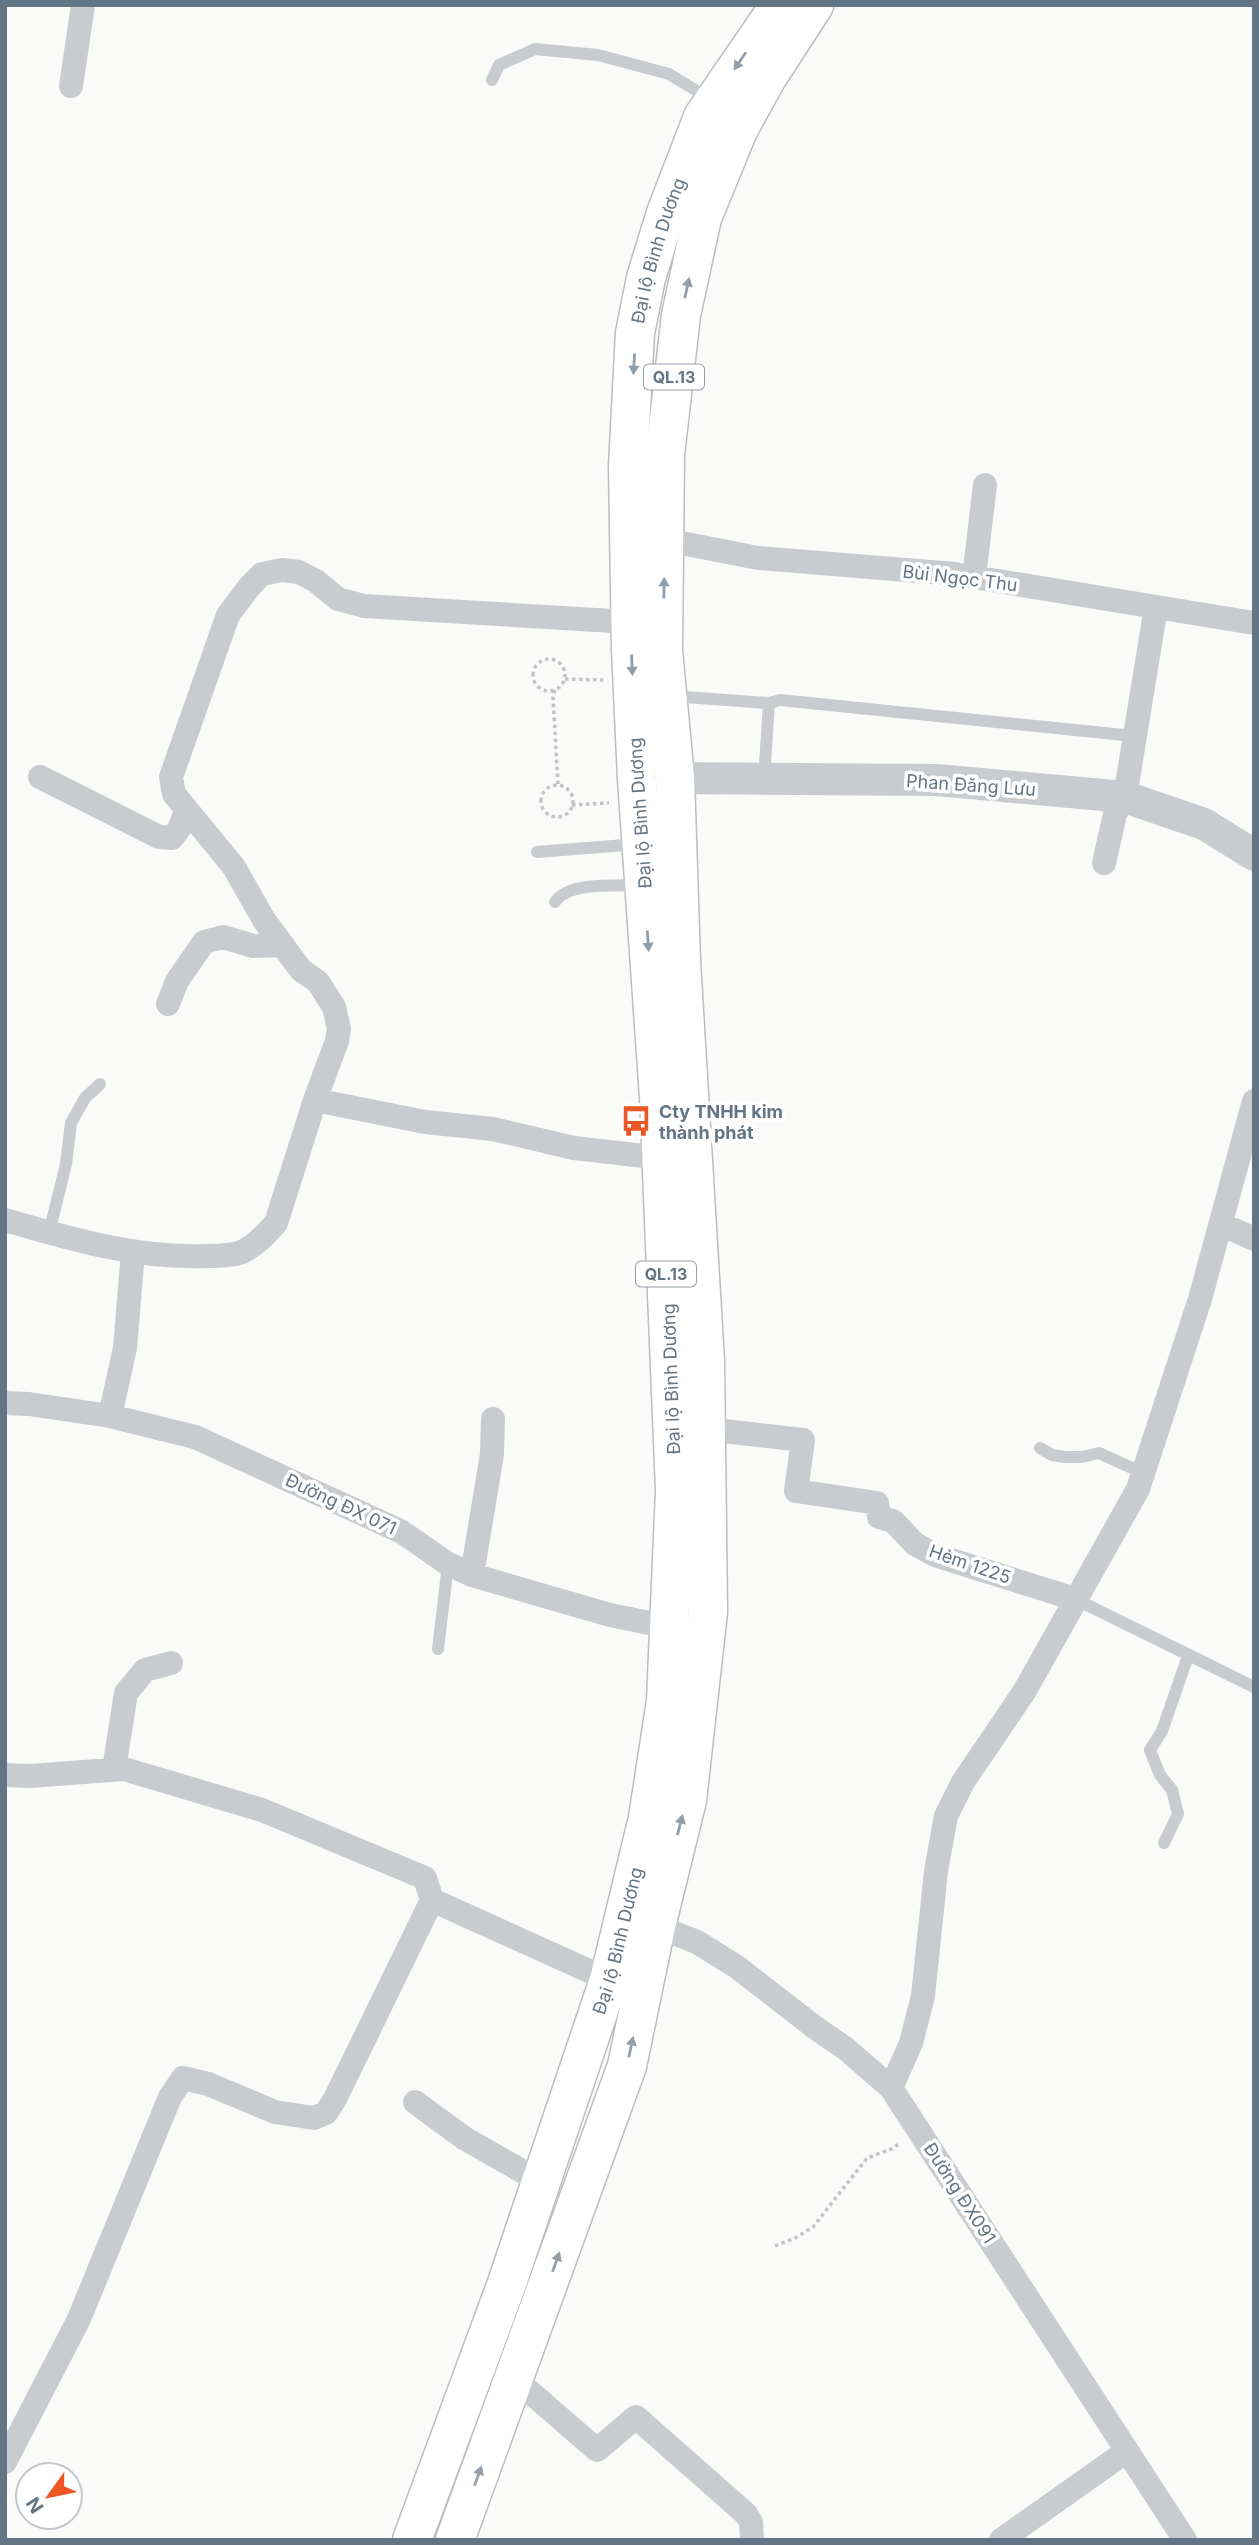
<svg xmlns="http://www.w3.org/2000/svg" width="1259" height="2545" font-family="Inter,sans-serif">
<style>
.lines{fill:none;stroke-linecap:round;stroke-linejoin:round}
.trunk-casing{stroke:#babec1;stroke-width:41}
.path{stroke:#c1c4c6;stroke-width:3.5;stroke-dasharray:3.5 3.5;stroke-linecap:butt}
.service{stroke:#c8cccf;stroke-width:12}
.minor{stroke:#c8cccf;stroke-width:24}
.tertiary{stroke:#c8cccf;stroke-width:32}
.trunk{stroke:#fff;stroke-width:38}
.oneway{fill:#929ea9}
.labels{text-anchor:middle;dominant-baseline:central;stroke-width:7;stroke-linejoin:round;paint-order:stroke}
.shield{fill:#fff;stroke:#929ea9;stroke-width:2}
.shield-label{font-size:16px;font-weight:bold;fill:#637584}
.street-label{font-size:18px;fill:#637584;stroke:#fff}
.poi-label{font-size:18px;font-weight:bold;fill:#637584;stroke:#fff;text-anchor:start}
</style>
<rect width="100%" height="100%" fill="#fafaf8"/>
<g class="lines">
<defs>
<g id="trunk">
<path id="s1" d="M412 2540 506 2286 609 1980 648 1818 666 1701 675 1490 659 1097 637 779 631 649 628 466 635 333 646 278 666 213 703 117 780 5"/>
<path d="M455 2540 627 2066 656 1926 687 1800 708 1612 705 1361 681 961 675 778 663 651 665 455 681 315 702 218 738 130 766 79 814 5"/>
</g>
</defs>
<use href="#trunk" class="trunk-casing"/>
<path class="path" d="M533 675a16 16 0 1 1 32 0a16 16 0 1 1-32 0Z
M565 679 604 680
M555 690 553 697 558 785
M541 801a16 16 0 1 1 32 0a16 16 0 1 1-32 0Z
M572 805 609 803
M775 2246 797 2237 813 2227 867 2158 894 2148 900 2142"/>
<path class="service" d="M492 80 499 65 535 49 598 55 669 74 710 99
M671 696 769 703
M764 779 769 703 780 700 1134 736
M537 852 638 844
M555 902C569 881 617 886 641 885
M49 1233 66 1164 71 1123 85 1098 100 1084
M1040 1448 1052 1455 1065 1457H1082L1099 1453 1143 1473
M1075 1599 1254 1687
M438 1649 448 1564
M1164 1843 1178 1814 1172 1790 1160 1775 1150 1750 1162 1731 1188 1656"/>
<path class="minor" d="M71 86 83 5
M666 540 758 558 955 574 1254 623
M974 577 985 485
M40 777 159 837 172 838 179 829 186 811
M1104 863 1115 814 1125 797 1156 607
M168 1004 177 981 204 942 223 937 253 946 283 945
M315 1100 425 1122 493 1129 574 1148 662 1158
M5 1220C70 1239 138 1259 206 1256 218 1256 233 1256 244 1251 257 1244 266 1234 276 1223L315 1100 337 1041 339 1029 334 1007 318 982 301 970 264 920 234 867 174 794 171 777 228 615 250 586 262 574 282 570 299 572 316 581 338 599 364 606 630 622
M1221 1224 1254 1239
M5 1403 29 1404 110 1416 195 1437 402 1532 448 1564 472 1575 610 1615 669 1627
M110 1416 125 1348 133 1252
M706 1429 803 1440
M803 1440 796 1491 877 1503 879 1517 893 1521 915 1544 935 1555 1075 1599
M472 1575 492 1454 493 1419
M114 1769 126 1693 145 1670 171 1663
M5 1775 30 1776 124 1769 262 1810 425 1878 432 1900 609 1980
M656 1926 697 1942 737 1967 817 2029 845 2048 891 2088 1185 2540
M891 2088 911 2043 923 1996 936 1871 946 1816 963 1782 1024 1692 1138 1489 1200 1299 1254 1101
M415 2102 464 2138 541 2182
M514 2378 597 2450 636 2417 746 2514 751 2522 752 2540
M5 2462 79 2319 170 2097 183 2078 208 2084 275 2112 314 2118 326 2113 335 2099 432 1900
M1001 2540 1127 2451"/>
<path class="tertiary" d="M675 778 937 780 1125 797 1204 824 1254 855"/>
<use href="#trunk" class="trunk"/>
</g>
<defs><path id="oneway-solid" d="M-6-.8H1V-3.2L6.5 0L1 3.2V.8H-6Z" transform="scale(1.75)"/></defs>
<g class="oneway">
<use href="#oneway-solid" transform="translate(740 61) rotate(124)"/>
<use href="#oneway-solid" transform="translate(687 288) rotate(-78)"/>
<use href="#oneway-solid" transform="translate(634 364) rotate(93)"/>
<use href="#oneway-solid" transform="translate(664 588) rotate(-89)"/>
<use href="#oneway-solid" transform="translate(632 665) rotate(88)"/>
<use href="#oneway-solid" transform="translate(648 941) rotate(86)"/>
<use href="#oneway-solid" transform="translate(680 1825) rotate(-76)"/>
<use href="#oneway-solid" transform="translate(631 2047) rotate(-78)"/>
<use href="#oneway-solid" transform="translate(556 2262) rotate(-70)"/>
<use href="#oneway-solid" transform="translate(478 2476) rotate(-70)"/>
</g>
<defs>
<symbol id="bus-bare" viewBox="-9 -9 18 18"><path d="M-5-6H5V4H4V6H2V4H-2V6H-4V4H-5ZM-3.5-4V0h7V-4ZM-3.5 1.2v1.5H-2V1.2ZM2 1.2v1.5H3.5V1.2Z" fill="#ed5725" stroke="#fff" stroke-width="2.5" paint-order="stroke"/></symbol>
</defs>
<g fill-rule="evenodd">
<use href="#bus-bare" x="614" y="1099" width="44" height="44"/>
</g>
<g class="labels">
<g class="shield">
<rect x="644" y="364.5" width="60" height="25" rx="5"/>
<rect x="636" y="1261.5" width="60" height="25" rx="5"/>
</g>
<g class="shield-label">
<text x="674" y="377">QL.13</text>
<text x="666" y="1274">QL.13</text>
</g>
<g class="street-label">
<text stroke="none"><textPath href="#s1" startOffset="2334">Đại lộ Bình Dương</textPath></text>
<text transform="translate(960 578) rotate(7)">Bùi Ngọc Thu</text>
<text transform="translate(971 785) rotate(4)">Phan Đăng Lưu</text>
<text transform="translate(640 813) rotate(-94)">Đại lộ Bình Dương</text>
<text transform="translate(671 1379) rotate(-92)">Đại lộ Bình Dương</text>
<text transform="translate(341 1504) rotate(25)">Đường ĐX 071</text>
<text transform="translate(970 1564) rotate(19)">Hẻm 1225</text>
<text stroke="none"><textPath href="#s1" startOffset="634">Đại lộ Bình Dương</textPath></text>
<text transform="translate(960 2193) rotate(57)">Đường ĐX091</text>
</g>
<g class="poi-label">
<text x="659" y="1111">Cty TNHH kim<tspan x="659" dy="21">thành phát</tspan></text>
</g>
</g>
<rect width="1259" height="2545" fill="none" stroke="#637584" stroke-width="14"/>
<g transform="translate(49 2496) rotate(237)"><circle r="33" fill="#ffffff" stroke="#c1c8ce" stroke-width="2"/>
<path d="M0-5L12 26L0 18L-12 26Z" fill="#ed5725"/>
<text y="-10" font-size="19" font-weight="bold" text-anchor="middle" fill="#637584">N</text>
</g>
</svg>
